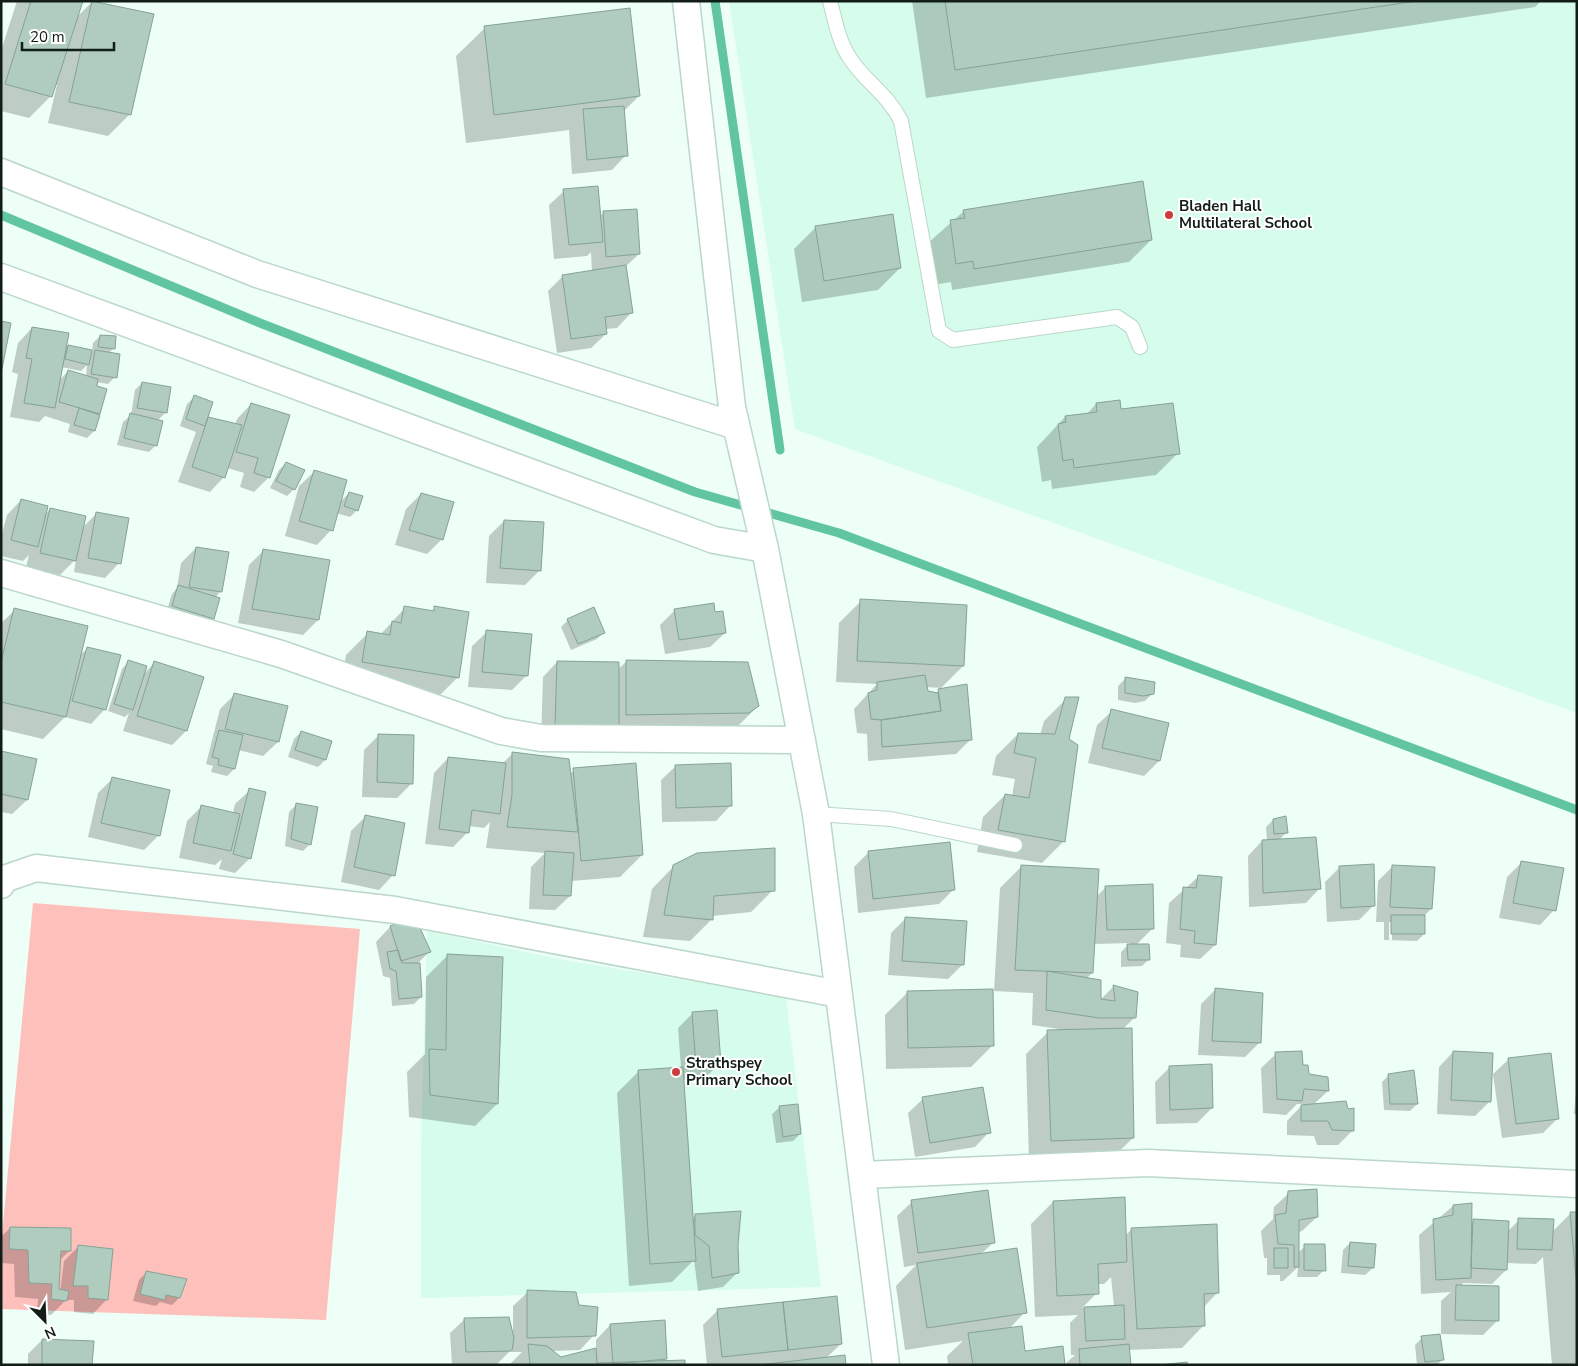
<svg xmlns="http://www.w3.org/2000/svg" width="1578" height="1366" font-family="'Nunito Sans',sans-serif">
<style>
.built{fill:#d6fdeb}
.green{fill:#fec0bb}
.shadow{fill:#0003;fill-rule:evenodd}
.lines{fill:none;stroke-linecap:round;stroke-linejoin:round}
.stream{stroke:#61c69f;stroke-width:9}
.building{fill:#afccbe;stroke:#85a295}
.service-casing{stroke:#bad7c9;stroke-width:16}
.minor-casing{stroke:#bad7c9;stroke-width:29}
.service{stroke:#fff;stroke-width:14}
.minor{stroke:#fff;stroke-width:26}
.poi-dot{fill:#cc3d40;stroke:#fff;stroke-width:2}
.labels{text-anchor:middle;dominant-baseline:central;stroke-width:4;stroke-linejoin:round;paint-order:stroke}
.poi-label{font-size:15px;font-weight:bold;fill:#121d18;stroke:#fff;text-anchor:start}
</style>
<rect width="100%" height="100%" fill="#edfff6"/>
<path class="built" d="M729 1H1577V713L795 429Z
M427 931 564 960 786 997 821 1287 421 1298V1147Z"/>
<path class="green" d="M33 903 360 929 326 1320 1 1309V1246Z"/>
<path class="shadow" d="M17 1H81L76 18 93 1 130 114 108 136 48 123 57 85 55 84 51 96 29 118 1 111V51Z
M912 1H1541L1535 7 926 98Z
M485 28 639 96 623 112 626 155 612 170 572 174 569 130 466 143 456 56Z
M564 191 599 217 603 213 639 254 625 267 631 313 617 328 605 329 606 334 591 348 557 353 548 291 563 276 592 272 591 252 587 256 554 259 549 205Z
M964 211 1151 240 1129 262 952 290 951 282 934 285 928 243Z
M816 227 900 268 878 290 802 302 794 249Z
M32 328 64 350 68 346 92 351 93 343 100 336 114 348 109 353 115 377 108 384 96 382 99 413 94 431 87 438 68 432 70 424 45 416 39 422 10 417 18 374 12 372 18 343ZM87 365 86 376 68 371 59 381 61 367 81 371Z
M142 383 166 412 157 421 156 445 149 452 117 445 123 422 131 415 135 390Z
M194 397 204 423 209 419 235 425 237 419 251 404 269 477 254 492 240 487 244 473 227 468 224 477 210 492 178 482 196 432 180 426 187 404Z
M1096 404 1120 411 1178 453 1156 475 1052 489 1051 480 1042 482 1037 447 1065 417 1086 415Z
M286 463 294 489 287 496 270 488 279 470Z
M314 472 339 503 349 493 357 510 350 517 336 513 331 530 317 545 285 536 299 486Z
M421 494 442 539 427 554 395 545 406 509Z
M21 500 45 515 50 509 82 528 97 513 119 563 105 578 74 572 76 559 60 575 26 567 29 555 23 561 1 556V537L7 515Z
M504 521 540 570 525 585 486 583 489 536Z
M196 548 220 592 215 598 213 618 206 625 166 613 172 594 177 588 181 563Z
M264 550 329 561 318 620 303 635 238 623 249 565Z
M861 601 963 666 941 688 926 687 927 692 936 694 939 690 970 740 956 754 868 761 867 734 857 733 854 709 877 684 836 682 839 623Z
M405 608 431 612 435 608 458 677 436 699 341 684 346 655 368 633 380 635Z
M15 610 79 656 88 648 105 709 91 724 65 717 43 739 1 729V623Z
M675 610 714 613 725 633 710 647 665 654 660 625Z
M568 620 604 632 597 639 571 650 561 627Z
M487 632 527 675 512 690 468 687 472 646Z
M129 661 144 674 154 663 186 731 172 745 123 731 129 713 125 717 108 711 122 669Z
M557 662 617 670 626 662 758 706 736 728 541 741 543 677Z
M1125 679 1153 683V693L1145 701 1135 703 1118 700V686Z
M235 694 278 742 263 756 238 750 234 769 227 776 211 772 213 766 206 764 220 709Z
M1066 699 1068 740 1064 841 1042 863 977 852 983 817 1005 795 1012 796 1015 779 992 775 996 756 1018 734 1040 735 1044 721Z
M1112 711 1168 724 1159 761 1144 776 1088 763 1097 725Z
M301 732 331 742 325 760 318 767 288 757 294 739Z
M379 735 412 783 397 798 362 797 364 750Z
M1 753 27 800 12 814 1 812Z
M513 753 570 774 574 770 642 855 620 877 571 881 570 896 555 910 529 909 531 867 545 853 486 848 490 822 484 828 469 826 468 832 453 847 425 844 434 773 448 758 502 764Z
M676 766 730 806 716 821 662 822 661 780Z
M113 778 159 835 144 850 88 837 98 793Z
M250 790V858L235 873 219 869 222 859 215 865 179 858 187 821 201 807 233 813 235 804Z
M296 805 310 844 303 851 285 846 289 812Z
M366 816 393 875 379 890 341 882 351 831Z
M1273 820 1286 833 1279 840 1320 888 1306 903 1249 907 1248 856 1262 841H1267L1266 827Z
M869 852 953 890 939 904 858 913 854 867Z
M1522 862 1554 910 1540 925 1499 918 1507 877Z
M674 866 773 890 751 912 712 916V919L690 941 643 937 652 889Z
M1022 866 1096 897 1106 887 1153 928 1136 945 1149 959 1142 966 1121 967V952L1130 943 1094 944 1092 973 1086 979 1100 1000 1113 987 1137 993 1135 1017 1122 1030 1133 1138 1111 1159 1029 1162 1026 1054 1048 1032 1066 1030 1032 1025 1033 993 994 991 1000 888Z
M1393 866 1431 909 1424 916V934L1417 941 1384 940V922H1376L1378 881ZM1389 922H1392V940H1389Z
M1340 867 1374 905 1359 920 1327 922 1325 882Z
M1198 877 1215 945 1200 959 1180 957 1181 945 1166 943 1169 903Z
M905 919 963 964 948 979 888 975 891 933Z
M390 927 429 952 418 963 421 997 414 1004 392 1006 390 978 383 976 376 942Z
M448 955 497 1104 475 1126 409 1117 407 1072 425 1054 426 977Z
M1215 990 1260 1042 1245 1057 1198 1055 1201 1004Z
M907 993 993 1045 971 1067 886 1069 885 1015Z
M693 1013 720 1063 705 1078 683 1080 692 1219 696 1215 737 1245 738 1272 723 1287 698 1291 694 1260 672 1282 629 1286 617 1093 639 1071 681 1068 678 1028Z
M1453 1052 1490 1101 1475 1116 1437 1114 1439 1067Z
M1276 1054 1302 1066 1308 1075 1328 1091 1313 1105 1353 1130 1338 1145H1317L1314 1136 1287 1135V1121L1303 1104H1297L1286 1115 1263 1113 1261 1068Z
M1550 1054 1558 1118 1543 1133 1502 1138 1493 1074 1508 1060Z
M1170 1067 1212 1108 1197 1123 1156 1124 1155 1082Z
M1389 1075 1417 1104 1410 1111 1384 1110 1382 1082Z
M1577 1082V1114H1574Z
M923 1099 989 1132 975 1147 915 1157 908 1113Z
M780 1107 800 1134 793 1141 776 1143 772 1114Z
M1289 1193 1317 1217 1302 1231 1298 1232V1253L1305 1246 1324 1270 1317 1277H1297L1298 1267 1283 1281H1280V1275H1267V1258H1264L1261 1231 1273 1219 1274 1207Z
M912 1202 994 1242 981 1254 1025 1312 1009 1329 1024 1353 1064 1365H948L947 1356 963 1341 905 1350 896 1286 916 1265 904 1267 897 1216Z
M1053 1202 1125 1236 1132 1229 1218 1292 1203 1308V1326L1182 1348 1128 1350 1130 1365H1064L1075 1355H1071L1070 1323 1078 1315 1035 1317 1031 1224ZM1111 1277 1114 1306 1082 1308 1097 1293V1284H1104Z
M1453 1206 1471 1224 1474 1221 1508 1231 1519 1220 1552 1232 1571 1213H1577V1365H1552L1543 1257 1536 1264 1506 1263V1270L1492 1284 1463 1283 1460 1287 1498 1320 1483 1335 1441 1334V1301L1451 1292 1421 1294 1419 1235Z
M10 1228 70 1250 59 1261 58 1293H60L64 1261 79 1246 107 1299 93 1314 74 1312V1300H66L51 1315 37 1314 38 1299 15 1297 14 1264 1 1263V1237Z
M1350 1243 1373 1268 1365 1275 1341 1273 1343 1250Z
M146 1273 179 1298 172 1305 160 1302 156 1306 133 1301 139 1280Z
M528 1292 577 1306 594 1335 580 1350 552 1351 561 1358 596 1349V1340L610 1325 666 1359 663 1362 684 1365H509L522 1352H512L513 1348 496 1365H452L450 1333 465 1319 513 1336V1306Z
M717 1311 841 1344 826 1358 845 1365H707L703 1325Z
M1422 1338 1442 1360 1437 1365H1417L1415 1345Z
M42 1340 91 1365H28V1354Z"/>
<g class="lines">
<path class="stream" d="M715 1 780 450
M1 215 260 323 695 492 839 533 1577 810"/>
</g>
<path class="building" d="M31 1H83L52 97 5 84Z
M92 1 154 14 131 115 69 102Z
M945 1H1416L955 70Z
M630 8 640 96 494 115 484 26Z
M624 106 628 156 587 160 583 109Z
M1143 181 1152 240 974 269 973 261 956 264 950 220 965 218 963 210Z
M598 186 603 242 569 245 563 189Z
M637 209 640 254 606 257 603 211Z
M893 214 901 268 824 281 815 226Z
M626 265 633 313 605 317 607 334 571 339 562 275Z
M1 321 11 323 2 369H1Z
M32 327 69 333 55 408 24 403 32 359 26 358Z
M100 335 116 336 115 349 98 347Z
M68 345 92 350 89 365 65 359Z
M95 350 120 354 117 378 91 374Z
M68 370 98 379 97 386 107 389 100 414 59 402Z
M142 382 171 387 167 413 137 408Z
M194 395 213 402 205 426 186 419Z
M1120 400 1121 409 1173 403 1180 454 1074 468 1073 459 1063 461 1058 424 1066 422 1065 416 1097 412 1096 403Z
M251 403 290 415 270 478 254 473 258 458 236 452Z
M79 408 100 415 95 431 74 425Z
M130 413 163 421 157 446 124 438Z
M208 417 242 425 225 478 192 467Z
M286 462 305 470 295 490 276 481Z
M314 470 347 480 333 531 299 521Z
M349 492 363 496 358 511 344 506Z
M421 493 454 502 443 540 409 530Z
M21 499 48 506 38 547 11 540Z
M50 508 86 516 76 561 40 553Z
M96 512 129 518 121 564 88 558Z
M504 520 544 522 541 571 500 568Z
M196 547 229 552 222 592 189 587Z
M263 549 330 560 319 620 252 609Z
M178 585 220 598 214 619 172 606Z
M860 599 967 605 964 666 857 661Z
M714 603 715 612 723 611 726 633 679 640 674 609Z
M404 606 434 611V606L469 612 459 678 362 662 367 631 390 635 392 621 401 623Z
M594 607 605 633 578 644 567 619Z
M14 608 88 626 66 717 1 702V662Z
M486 630 532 634 528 676 482 672Z
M87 647 121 655 106 710 72 701Z
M128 660 147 666 133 710 114 704Z
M626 660 748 662 759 706 749 713 626 715Z
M154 661 204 677 187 731 137 716Z
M557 661 619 662V729L555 726Z
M925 675 928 691 938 693 941 711 881 720 871 719 868 693 877 690V682Z
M1125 677 1155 682 1154 694 1143 696 1125 693Z
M967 684 972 740 882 747 881 720 941 711 938 689Z
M234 693 288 706 279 742 225 729Z
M1065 697H1079L1069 739 1078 745 1065 842 998 830 1005 794 1029 798 1036 758 1014 753 1018 733 1055 734Z
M1111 709 1169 723 1160 761 1102 748Z
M219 730 243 735 235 769 218 765 219 759 212 757Z
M301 731 332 741 326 760 295 750Z
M378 734 414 735 413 784 377 782Z
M1 751 37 759 28 800 1 794Z
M512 752 569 759 578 832 507 827 512 795Z
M448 757 506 763 500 814 472 810 469 833 439 829Z
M636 763 643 855 581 861 573 768Z
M731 763 732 806 676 808 675 765Z
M112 777 170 790 160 836 101 823Z
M249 788 266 792 251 859 233 854Z
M296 803 318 807 311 845 291 839Z
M201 805 240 814 231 851 193 843Z
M365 815 405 823 395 876 354 867Z
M1286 816 1288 833 1274 834 1273 819Z
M1316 837 1321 889 1263 893 1262 840Z
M950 842 955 890 873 899 868 851Z
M775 848V891L714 896 713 920 664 915 673 865 697 853Z
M545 851 574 853 571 896 543 895Z
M1521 861 1564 868 1556 911 1513 903Z
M1374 864 1375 906 1341 908 1339 866Z
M1021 865 1099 869 1093 973 1015 970Z
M1392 865 1435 867 1432 909 1390 907Z
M1198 875 1222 877 1216 945 1194 943 1195 931 1180 929 1183 887 1196 888Z
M1153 884 1154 929 1107 930 1105 886Z
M1391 915H1425V934H1391Z
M415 917 431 952 401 961 390 926Z
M905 917 967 921 964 965 902 961Z
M1127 944H1149L1150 960H1128Z
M398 950 402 963H420L422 997 399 999 396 971 390 969 387 952Z
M447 954 503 957 498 1104 430 1095 429 1049 446 1050Z
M1047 971 1101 980V999L1115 1001 1113 985 1138 992 1136 1018H1099L1046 1010Z
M1215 988 1263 993 1261 1043 1212 1041Z
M993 989 994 1046 908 1048 907 991Z
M717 1010 721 1064 696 1066 692 1012Z
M1132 1028 1134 1138 1051 1141 1047 1030Z
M1302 1051 1303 1065H1308L1309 1074 1328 1077 1329 1091 1304 1089 1302 1101 1277 1099 1275 1052Z
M1453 1051 1493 1053 1491 1102 1451 1100Z
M1551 1053 1559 1119 1516 1124 1508 1058Z
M1212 1064 1213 1108 1170 1110 1169 1066Z
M683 1067 696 1261 650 1264 638 1070Z
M1414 1070 1418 1104H1390L1388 1074Z
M983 1087 991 1133 930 1143 922 1097Z
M1346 1101 1348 1109 1354 1108V1131L1332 1130 1328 1121H1301V1105Z
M798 1104 801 1134 783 1137 779 1106Z
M1317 1189 1318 1217 1299 1220V1267H1294V1245L1278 1244 1275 1215 1286 1213 1288 1191Z
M988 1190 995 1243 918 1253 911 1200Z
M1125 1197 1127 1262 1098 1264 1099 1294 1057 1296 1053 1201Z
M1472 1203 1471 1278 1436 1280 1433 1219 1453 1215V1205Z
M741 1211 738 1245 739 1273 712 1278 709 1246 695 1235V1214Z
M1570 1212H1577V1289Z
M1518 1218 1554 1219 1552 1250 1517 1249Z
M1473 1219 1509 1221 1507 1270 1471 1268Z
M1217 1224 1219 1293 1204 1294 1205 1326 1137 1329 1131 1228Z
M10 1227 71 1228V1251H61L59 1289 69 1291 67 1301 51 1299 52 1284 29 1283 28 1250 9 1249Z
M1350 1242 1376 1244 1374 1268 1348 1266Z
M1304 1244H1325L1326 1271 1304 1270Z
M78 1245 113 1249 108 1300 88 1298V1286H73Z
M1017 1248 1027 1313 927 1328 917 1263Z
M1274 1248H1288V1268H1274Z
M146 1271 187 1279 180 1298 166 1295 165 1300 140 1294Z
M1456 1285 1499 1286V1321L1455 1320Z
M527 1290 576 1292 579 1305 598 1307 596 1336 527 1338Z
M837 1296 842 1344 788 1350 783 1302Z
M783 1302 788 1350 722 1357 717 1309Z
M1124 1305 1125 1339 1086 1341 1084 1307Z
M509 1317 514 1338 512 1351 466 1352 464 1318Z
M665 1320 667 1359 613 1364 610 1324Z
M1022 1326 1025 1351 1063 1346 1065 1365H973L968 1333Z
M1440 1334 1444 1360 1425 1362 1421 1336Z
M42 1339 94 1341 92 1365H42Z
M528 1344 547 1346 561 1357 596 1348 597 1363 685 1360V1365H530Z
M1129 1344 1131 1365H1080L1079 1349Z
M845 1355 846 1365H759Z
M1187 1362 1188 1365H1159Z"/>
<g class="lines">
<defs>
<path id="service" d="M830 1C835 21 839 43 851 60 866 82 889 96 901 121L939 331 953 340 1117 317 1132 327 1140 347
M816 814 891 819 1015 845"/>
<path id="minor" d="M686 1 732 407 765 549 816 814 886 1365
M1 172 257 274 736 426
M1 277 714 540 765 549
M1 573 281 654 501 731 541 738 802 740
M1 885 4 879 36 868 395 910 839 994
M862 1175 1148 1163 1577 1184"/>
</defs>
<use href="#service" class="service-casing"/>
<use href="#minor" class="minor-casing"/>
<use href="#service" class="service"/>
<use href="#minor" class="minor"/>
</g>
<g class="poi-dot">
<circle cx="1169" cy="215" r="5"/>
<circle cx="676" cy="1072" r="5"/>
</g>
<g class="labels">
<g class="poi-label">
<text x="1179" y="206">Bladen Hall<tspan x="1179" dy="17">Multilateral School</tspan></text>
<text x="686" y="1063">Strathspey<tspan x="686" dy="17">Primary School</tspan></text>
</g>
</g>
<rect width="1578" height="1366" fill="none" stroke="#121d18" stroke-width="5"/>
<g transform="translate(45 1321) rotate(156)" stroke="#ffffff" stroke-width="4" paint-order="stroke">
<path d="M0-4L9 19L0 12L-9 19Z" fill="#121d18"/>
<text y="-8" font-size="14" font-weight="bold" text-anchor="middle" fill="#121d18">N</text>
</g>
<path d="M22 42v8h92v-8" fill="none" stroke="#121d18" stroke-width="2.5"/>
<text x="30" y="42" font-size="15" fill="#121d18" stroke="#ffffff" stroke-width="4" paint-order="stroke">20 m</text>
</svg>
